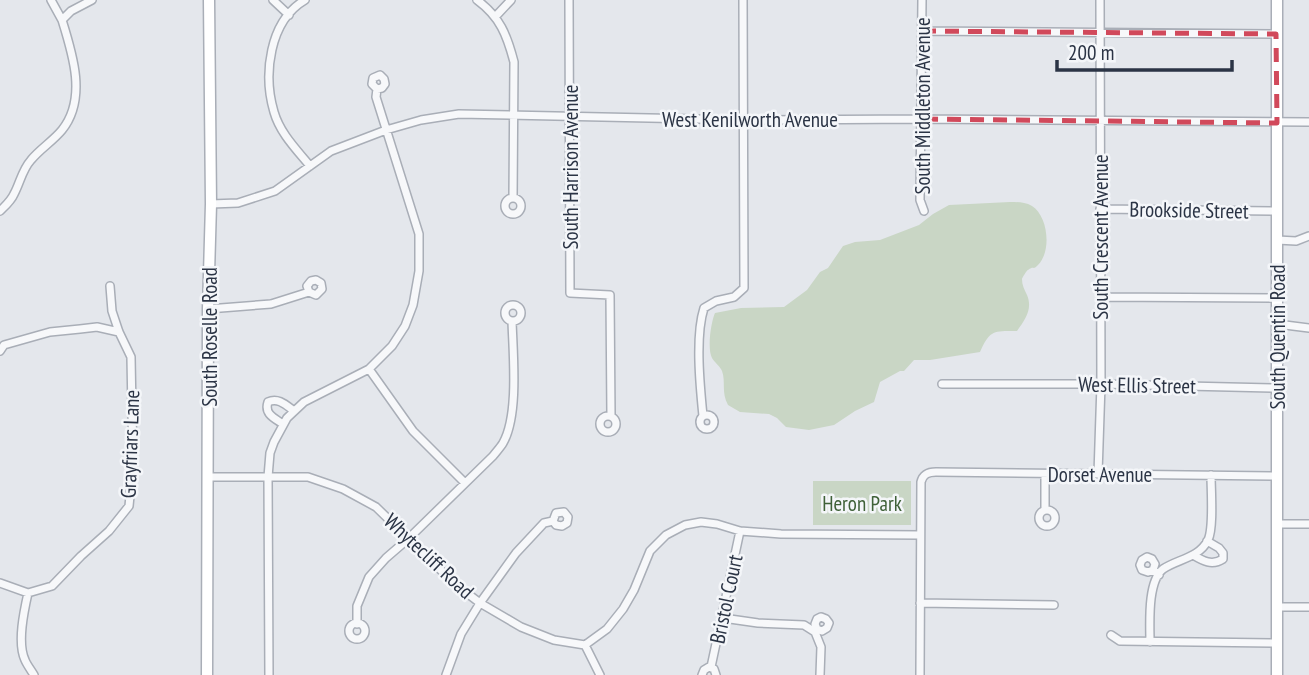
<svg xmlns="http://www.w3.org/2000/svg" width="1309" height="675" font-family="'PT Sans Narrow',sans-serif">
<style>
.green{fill:#c9d6c5}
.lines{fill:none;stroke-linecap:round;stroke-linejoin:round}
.minor-casing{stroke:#a9aeb7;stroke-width:10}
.secondary-casing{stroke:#a9aeb7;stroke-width:13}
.minor{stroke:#f7f8fa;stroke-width:7}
.secondary{stroke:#fff;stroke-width:10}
.marked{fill:none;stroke:#d1495b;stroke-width:5;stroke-dasharray:14 9;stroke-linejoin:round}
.labels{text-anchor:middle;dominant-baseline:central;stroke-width:5;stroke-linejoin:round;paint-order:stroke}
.street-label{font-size:21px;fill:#2b3445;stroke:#f4f6f9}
.park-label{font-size:21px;fill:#3f6138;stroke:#f4f6f9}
</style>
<rect width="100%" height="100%" fill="#e4e7ec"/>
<path class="green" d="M1010 202C1018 202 1025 202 1032 206 1048 216 1052 251 1038 265 1032 271 1035 265 1028 270 1027 270 1022 278 1022 279 1022 285 1024 289 1027 295 1033 309 1025 320 1017 331 993 331 990 330 980 352L930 360H914L904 371H900L880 382 874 402 855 411 834 425 809 430 786 427 777 418 769 414 740 412 728 405C721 392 726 382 722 371 720 366 714 362 712 358 707 348 711 322 715 313L741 308 784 307 807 290 820 272 828 268 843 246 855 242 880 240 919 225 933 214 949 205Z
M813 481H911V525H813Z"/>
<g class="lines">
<defs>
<path id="minor" d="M51 0 62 20
M273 0 289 15
M305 0C269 21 263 75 274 112 280 133 296 149 310 166
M477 0C500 17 507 35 514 62L513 198
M569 0 570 293 610 295 611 416
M922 0 920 200 924 211
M495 17 511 0
M922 31 1276 34
M505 206a8 8 0 1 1 16 0a8 8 0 1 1-16 0Z
M211 204 238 203 275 191 331 151 386 130 421 120 459 114 743 120 921 119 1309 122
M1100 209 1278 211
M0 211C5 206 11 201 14 194 20 183 22 170 31 160 40 149 53 141 62 130 87 99 73 55 62 20L71 11 92 0
M1277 240 1296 241 1309 236
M1100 297 1277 298
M505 313a8 8 0 1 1 16 0a8 8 0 1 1-16 0Z
M208 309 271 304 309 292 316 295 322 289 321 283 316 280 311 281 307 286 309 292
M1277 324 1309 328
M0 351 4 345 50 332 80 329 97 327 119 332
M369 369 413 431 465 483
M942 384H1101L1277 388
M700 422a7 7 0 1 1 14 0a7 7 0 1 1-14 0Z
M703 416C700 386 695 336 704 308L716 301 734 297 744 288 743 0
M600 424a8 8 0 1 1 16 0a8 8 0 1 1-16 0Z
M283 424C274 418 264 414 268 402 278 397 286 405 294 411
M1098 474 1101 384 1100 0
M208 477H308L343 489 376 507 455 584 480 603 521 627 554 640 585 645 607 629 623 609 634 590 650 551 666 535 685 525 701 522 717 524 740 531 781 534 920 535
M1039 518a8 8 0 1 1 16 0a8 8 0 1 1-16 0Z
M1045 510V474
M1277 524H1309
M1193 555C1203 561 1212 566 1223 559V553L1219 548 1207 541
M1153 570 1155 564 1152 559 1147 557 1142 560 1140 565 1142 570 1148 572 1153 570 1159 575
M0 583 28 593
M28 593 52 586 81 556 109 531 129 506 133 465 131 357 119 332 112 311 110 286
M28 593C24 611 17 643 25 660 27 665 31 670 34 675
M920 603 1054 605
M1277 607H1309
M723 618 758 623 804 625 815 632 821 647 820 675
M349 631a8 8 0 1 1 16 0a8 8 0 1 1-16 0Z
M357 624V606L369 577 386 558 408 539 493 456C496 452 500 448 503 443 519 415 513 354 512 321
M815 632 817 629 822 631 827 628 829 623 826 619 821 617 817 619 815 624 817 629
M1111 635 1120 641 1277 643
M1150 642C1150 624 1147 582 1163 569 1178 559 1199 558 1208 540 1214 528 1211 490 1211 475
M585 645 600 675
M711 667 740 531
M269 675 268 477 270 453 274 442 287 418 304 402 369 369 392 346 405 326 413 305 419 271V234L376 97 377 89 372 84 373 78 380 75 384 79 385 84 382 88 377 89
M446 675 461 634 480 603 516 553 544 523 553 521 556 513 564 512 568 517 567 523 562 526 556 525 553 521
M702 675 704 670 709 667 714 669 716 675
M920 675 921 482C923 474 928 472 936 472L1277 476"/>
<path id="secondary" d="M1277 0V675
M207 675 208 309 211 204 209 0"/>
</defs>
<use href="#minor" class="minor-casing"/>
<use href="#secondary" class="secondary-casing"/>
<use href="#minor" class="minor"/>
<use href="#secondary" class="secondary"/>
</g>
<path class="marked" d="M922 31 1276 34 1277 123 921 119Z"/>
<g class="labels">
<g class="street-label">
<text transform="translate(922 106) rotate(-90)">South Middleton Avenue</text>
<text x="750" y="119">West Kenilworth Avenue</text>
<text transform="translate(570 167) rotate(-90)">South Harrison Avenue</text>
<text transform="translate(1189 210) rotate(1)">Brookside Street</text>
<text transform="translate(1100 237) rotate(-90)">South Crescent Avenue</text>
<text transform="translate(209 337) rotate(-90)">South Roselle Road</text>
<text transform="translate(1277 337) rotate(-90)">South Quentin Road</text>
<text transform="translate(1137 385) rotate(1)">West Ellis Street</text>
<text transform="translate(130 444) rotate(-88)">Grayfriars Lane</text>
<text x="1100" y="474">Dorset Avenue</text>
<text transform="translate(429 556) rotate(43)">Whytecliff Road</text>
<text transform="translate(726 599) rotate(-78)">Bristol Court</text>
</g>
<g class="park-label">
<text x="862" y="503">Heron Park</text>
</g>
</g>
<path d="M1057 60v10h175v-10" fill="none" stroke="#2b3445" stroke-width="3.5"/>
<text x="1068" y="60" font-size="21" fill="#2b3445" stroke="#f4f6f9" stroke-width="5" paint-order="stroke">200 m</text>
</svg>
